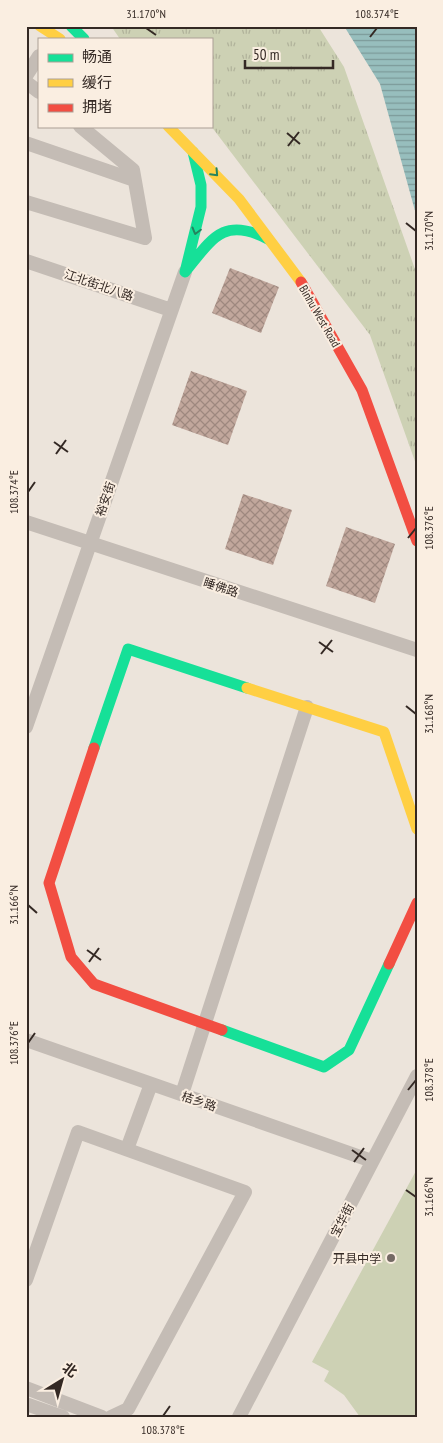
<svg xmlns="http://www.w3.org/2000/svg" width="443" height="1443" font-family="'PT Sans Narrow','Noto Sans SC',sans-serif">
<style>
.park{fill:url(#park-tufts)}
.pitch{fill:#cdd1b4}
.water{fill:url(#water-rules)}
.building{fill:url(#building-cross-hatch)}
.lines{fill:none;stroke-linecap:round;stroke-linejoin:round}
.street{stroke:#c4bcb5;stroke-width:14}
.fast{stroke:#16e098;stroke-width:11}
.slow{stroke:#ffcf43;stroke-width:11}
.jam{stroke:#f24e42;stroke-width:11}
.oneway{stroke:#25845e}
.ticks{fill:none;stroke:#342924;stroke-width:2}
.poi-dot{fill:#746a64;stroke:#faeee1;stroke-width:2}
.labels{text-anchor:middle;dominant-baseline:central;stroke-width:4;stroke-linejoin:round;paint-order:stroke}
.street-label{font-size:12px;fill:#342924;stroke:#faeee1}
.poi-label{font-size:12px;fill:#342924;stroke:#faeee1;text-anchor:end}
.neatline{fill:none;stroke:#342924;stroke-width:2}
.ticks-label{font-size:12px;text-anchor:middle;fill:#342924}
</style>
<defs>
<pattern id="park-tufts" width="24" height="20" patternUnits="userSpaceOnUse" patternTransform="scale(1.25)"><rect width="24" height="20" fill="#cdd1b4"/><path d="M3 7l-1-3M5 7V3M7 7l1-3M15 17l-1-3M17 17v-4M19 17l1-3" fill="none" stroke="#b1b39b"/></pattern>
<pattern id="water-rules" width="6" height="5" patternUnits="userSpaceOnUse" patternTransform="scale(1.25)"><rect width="6" height="5" fill="#97bebd"/><path d="M0 2.5h6" fill="none" stroke="#7c9a99"/></pattern>
<pattern id="building-cross-hatch" width="8" height="8" patternUnits="userSpaceOnUse" patternTransform="scale(1.25)"><rect width="8" height="8" fill="#c1a79c"/><path d="M0 0l8 8M0 8l8-8" fill="none" stroke="#9e887f"/></pattern>
</defs>
<rect width="100%" height="100%" fill="#ece4db"/>
<path class="park" d="M111 26H318L344 67 417 275V467L370 335 211 126V39H120Z"/>
<path class="pitch" d="M417 1169V1417H360L344 1395 324 1381 329 1371 312 1362Z"/>
<path class="water" d="M344 26H417V218L380 84Z"/>
<path class="building" d="M230 268 279 287 261 333 212 313Z
M191 371 247 391 228 445 172 425Z
M243 494 292 510 273 565 225 549Z
M346 527 395 544 375 603 326 586Z"/>
<g class="lines">
<path class="street" d="M26 76 39 56
M26 82 39 92
M26 143 134 180
M26 202 145 238 133 170 80 126
M26 261 171 310
M26 522 417 650
M26 727 185 272
M26 1040 372 1161
M182 1094 307 707
M127 1149 151 1084
M26 1280 78 1132 245 1192 128 1409 111 1417
M26 1388 102 1417
M26 1404 63 1417
M239 1417 417 1076"/>
<path class="fast" d="M71 26 84 39
M193 152 201 185V207L185 272C212 239 223 216 268 239
M94 748 128 649 247 688
M222 1030 324 1067 349 1050 389 964"/>
<path class="slow" d="M40 26 60 39
M168 126 239 199 301 282
M247 688 384 732 417 829"/>
<path class="jam" d="M301 282 362 390 417 541
M94 748 49 883 71 957 94 984 222 1030
M389 964 417 903"/>
</g>
<defs><path id="oneway-chevron" d="M-2-3.5L2.5 0L-2 3.5" fill="none" stroke-width="1.6" stroke-linecap="round" stroke-linejoin="round" transform="scale(1.25)"/></defs>
<g class="oneway">
<use href="#oneway-chevron" transform="translate(215 173) rotate(47)"/>
<use href="#oneway-chevron" transform="translate(196 231) rotate(105)"/>
</g>
<path class="ticks" d="M146 28 156 35M370 37 377 28M287 133 300 144M288 146 299 132M406 223 416 231M54 442 68 452M56 454 66 440M28 492 35 482M408 538 416 528M319 642 333 652M321 654 332 640M406 706 416 714M28 905 37 913M87 950 101 960M89 962 99 948M28 1043 35 1033M408 1090 416 1080M352 1150 366 1160M354 1162 364 1148M406 1190 416 1197M163 1416 170 1406"/>
<circle class="poi-dot" cx="391" cy="1258" r="5"/>
<g class="labels">
<g class="street-label">
<text transform="translate(99 285) rotate(19)">江北街北八路</text>
<text transform="translate(320 316) rotate(60)">Binhu West Road</text>
<text transform="translate(105 499) rotate(-71)">裕安街</text>
<text transform="translate(221 587) rotate(18)">睡佛路</text>
<text transform="translate(199 1101) rotate(19)">桔乡路</text>
<text transform="translate(342 1220) rotate(-63)">宝华街</text>
</g>
<g class="poi-label">
<text x="381" y="1258">开县中学</text>
</g>
</g>
<rect width="443" height="1443" fill="none" stroke="#faeee1" stroke-width="55"/>
<rect x="38" y="38" width="175" height="90" fill="#faeee1" stroke="#ab9f95"/>
<rect x="48" y="54" width="25" height="8" fill="#16e098" stroke="#ab9f95"/>
<text x="82" y="62" font-size="15" fill="#342924">畅通</text>
<rect x="48" y="79" width="25" height="8" fill="#ffcf43" stroke="#ab9f95"/>
<text x="82" y="88" font-size="15" fill="#342924">缓行</text>
<rect x="48" y="104" width="25" height="8" fill="#f24e42" stroke="#ab9f95"/>
<text x="82" y="112" font-size="15" fill="#342924">拥堵</text>
<g transform="translate(62 1380) rotate(37)" stroke="#faeee1" stroke-width="4" paint-order="stroke">
<path d="M0-4L9 19L0 12L-9 19Z" fill="#342924"/>
<text y="-8" font-size="14" font-weight="bold" text-anchor="middle" fill="#342924">北</text>
</g>
<path d="M245 60v8h88v-8" fill="none" stroke="#342924" stroke-width="2.5"/>
<text x="253" y="60" font-size="15" fill="#342924" stroke="#faeee1" stroke-width="4" paint-order="stroke">50 m</text>
<rect x="28" y="28" width="388" height="1388" class="neatline"/>
<g class="ticks-label">
<text x="146" y="18">31.170°N</text>
<text x="377" y="18">108.374°E</text>
<text transform="translate(429 231) rotate(-90)" y="4">31.170°N</text>
<text transform="translate(14 492) rotate(-90)" y="4">108.374°E</text>
<text transform="translate(429 528) rotate(-90)" y="4">108.376°E</text>
<text transform="translate(429 714) rotate(-90)" y="4">31.168°N</text>
<text transform="translate(14 905) rotate(-90)" y="4">31.166°N</text>
<text transform="translate(14 1043) rotate(-90)" y="4">108.376°E</text>
<text transform="translate(429 1080) rotate(-90)" y="4">108.378°E</text>
<text transform="translate(429 1197) rotate(-90)" y="4">31.166°N</text>
<text x="163" y="1434">108.378°E</text>
</g>
</svg>
